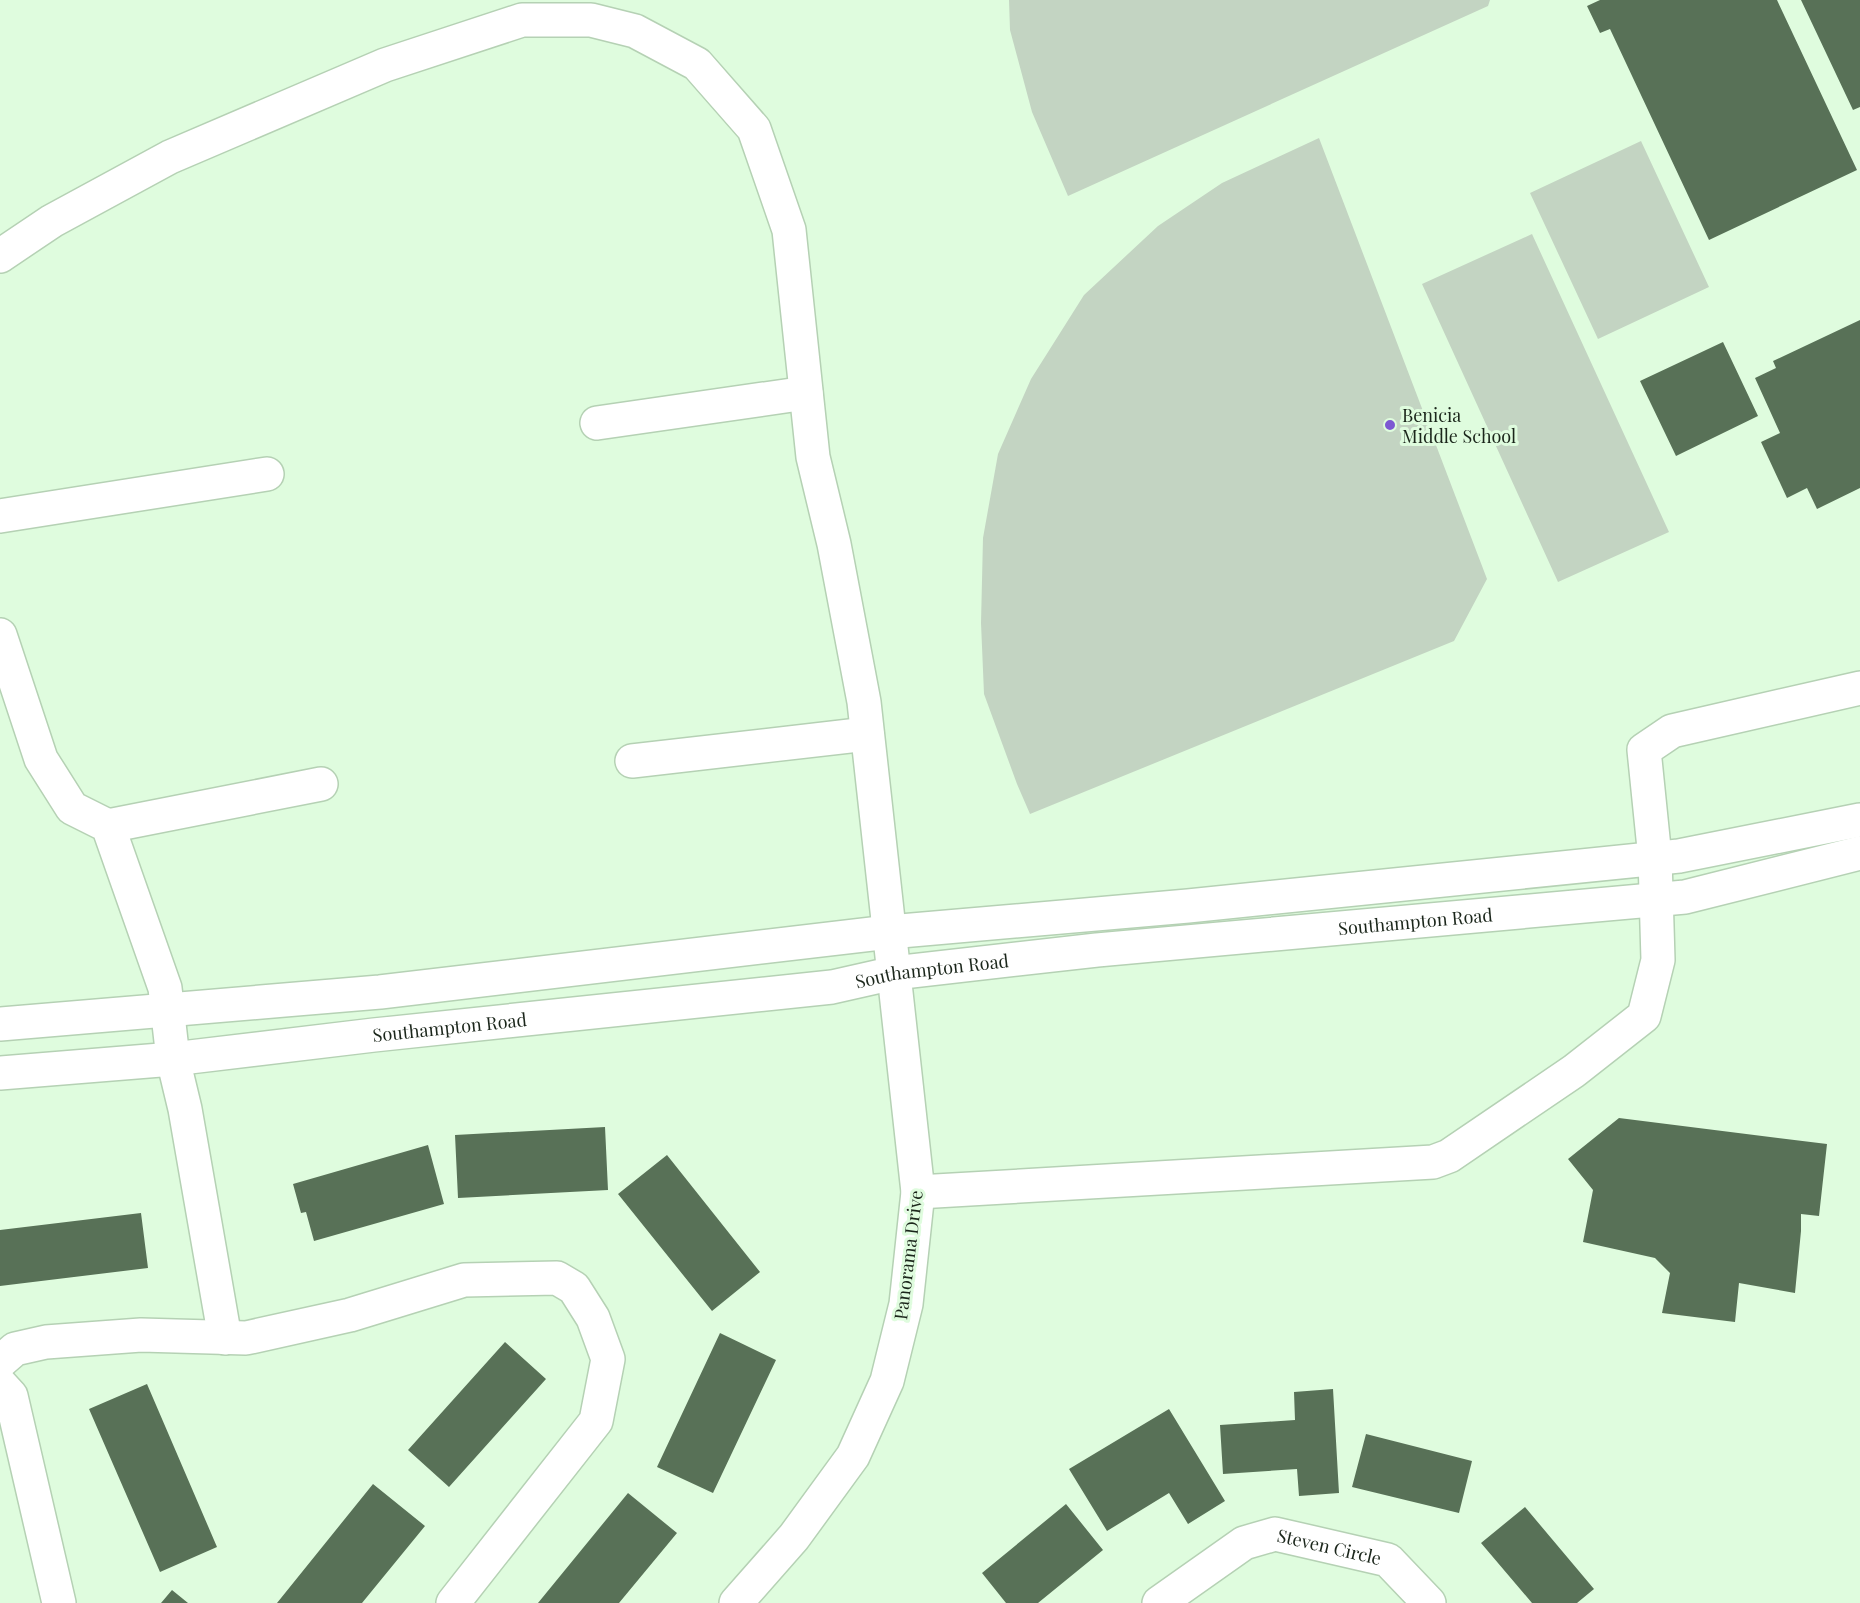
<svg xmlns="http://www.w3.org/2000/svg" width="1860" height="1603" font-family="'Playfair Display',serif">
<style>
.pitch{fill:#c3d4c2}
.building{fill:#587157}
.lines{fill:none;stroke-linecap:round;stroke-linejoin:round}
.minor-casing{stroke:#b5d1b4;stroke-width:36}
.minor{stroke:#fff;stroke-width:33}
.poi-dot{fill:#7d58d2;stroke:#dffcde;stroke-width:2}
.labels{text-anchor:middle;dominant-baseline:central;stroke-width:6;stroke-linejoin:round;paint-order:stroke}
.poi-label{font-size:18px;fill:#1b261b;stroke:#dffcde;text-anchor:start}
.street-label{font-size:18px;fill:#1b261b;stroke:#dffcde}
</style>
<rect width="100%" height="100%" fill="#dffcde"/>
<path class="pitch" d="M1009 0H1490L1488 6 1068 196 1032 112 1010 30Z
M1319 138 1487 579 1454 641 1030 814 1017 784 984 694 981 623 983 538 998 454 1031 379 1084 295 1158 226 1222 183Z
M1641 141 1709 287 1598 339 1530 193Z
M1532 234 1669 532 1558 582 1422 284Z"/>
<path class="building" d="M1600 0H1777L1857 170 1709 240 1610 29 1600 33 1587 6Z
M1801 0H1860V107L1853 110Z
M1860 320V488L1817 509 1807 488 1787 498 1761 442 1780 433 1755 378 1776 368 1773 361Z
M1723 342 1758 416 1676 456 1640 381Z
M1619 1118 1827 1144 1819 1216 1801 1214V1231L1795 1293 1739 1283 1735 1322 1662 1313 1670 1273 1655 1258 1583 1242 1593 1190 1568 1159Z
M605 1127 608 1190 458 1198 455 1135Z
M428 1145 444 1204 314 1241 306 1212 301 1213 293 1184Z
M667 1155 760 1272 712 1311 618 1194Z
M141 1213 148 1268 0 1286V1230Z
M720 1333 776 1360 713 1493 657 1467Z
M505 1342 546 1379 449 1487 408 1450Z
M147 1384 217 1547 160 1572 89 1409Z
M1333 1389 1339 1493 1299 1496 1297 1469 1223 1474 1220 1425 1295 1420 1294 1392Z
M1169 1409 1225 1501 1188 1524 1169 1493 1107 1531 1069 1469Z
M1366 1434 1472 1461 1459 1513 1352 1487Z
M373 1484 425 1526 362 1603H277Z
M628 1493 677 1533 619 1603H538Z
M1066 1504 1103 1550 1038 1603H1006L982 1573Z
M1525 1507 1594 1589 1577 1603H1532L1481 1543Z
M172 1590 188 1603H161Z"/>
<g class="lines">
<defs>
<g id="minor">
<path d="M0 256 52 221 170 157 385 65 522 20H591L635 31 697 64 754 129 789 230 813 457 834 544 864 702 918 1192 906 1304 887 1381 853 1456 794 1537 736 1603"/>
<path d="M597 423 806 393"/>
<path d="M0 516 267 474"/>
<path d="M0 635 41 759 72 808 108 826 165 988 173 1059 185 1109 225 1338"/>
<path d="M632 761 867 734"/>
<path d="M108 826 321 784"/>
<path d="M0 1024 380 992 889 932 1188 906 1679 856 1860 820"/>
<path id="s1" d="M0 1073 173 1059 374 1035 832 987 894 973 1097 950 1685 897 1860 853"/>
<path d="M918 1192 1433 1162 1449 1156 1574 1071 1644 1016 1658 960 1655 858 1644 750 1672 731 1860 688"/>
<path d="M0 1362 15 1349 46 1342 141 1335 246 1338 350 1315 464 1280 557 1278 574 1288 593 1318 608 1359 596 1421 453 1603"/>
<path d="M0 1384 11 1396 59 1603"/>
<path id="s2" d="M1159 1603 1244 1543 1275 1534 1388 1560 1429 1603"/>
</g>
</defs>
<use href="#minor" class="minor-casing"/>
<use href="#minor" class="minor"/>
</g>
<circle class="poi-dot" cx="1390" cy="425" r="6"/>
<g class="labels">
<g class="poi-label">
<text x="1402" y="415">Benicia<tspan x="1402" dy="21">Middle School</tspan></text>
</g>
<g class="street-label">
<text stroke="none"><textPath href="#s1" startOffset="1424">Southampton Road</textPath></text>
<text stroke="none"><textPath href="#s1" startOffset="938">Southampton Road</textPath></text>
<text stroke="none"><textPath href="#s1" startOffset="452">Southampton Road</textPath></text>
<text transform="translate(908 1255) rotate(-83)">Panorama Drive</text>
<text stroke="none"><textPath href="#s2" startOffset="192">Steven Circle</textPath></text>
</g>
</g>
</svg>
